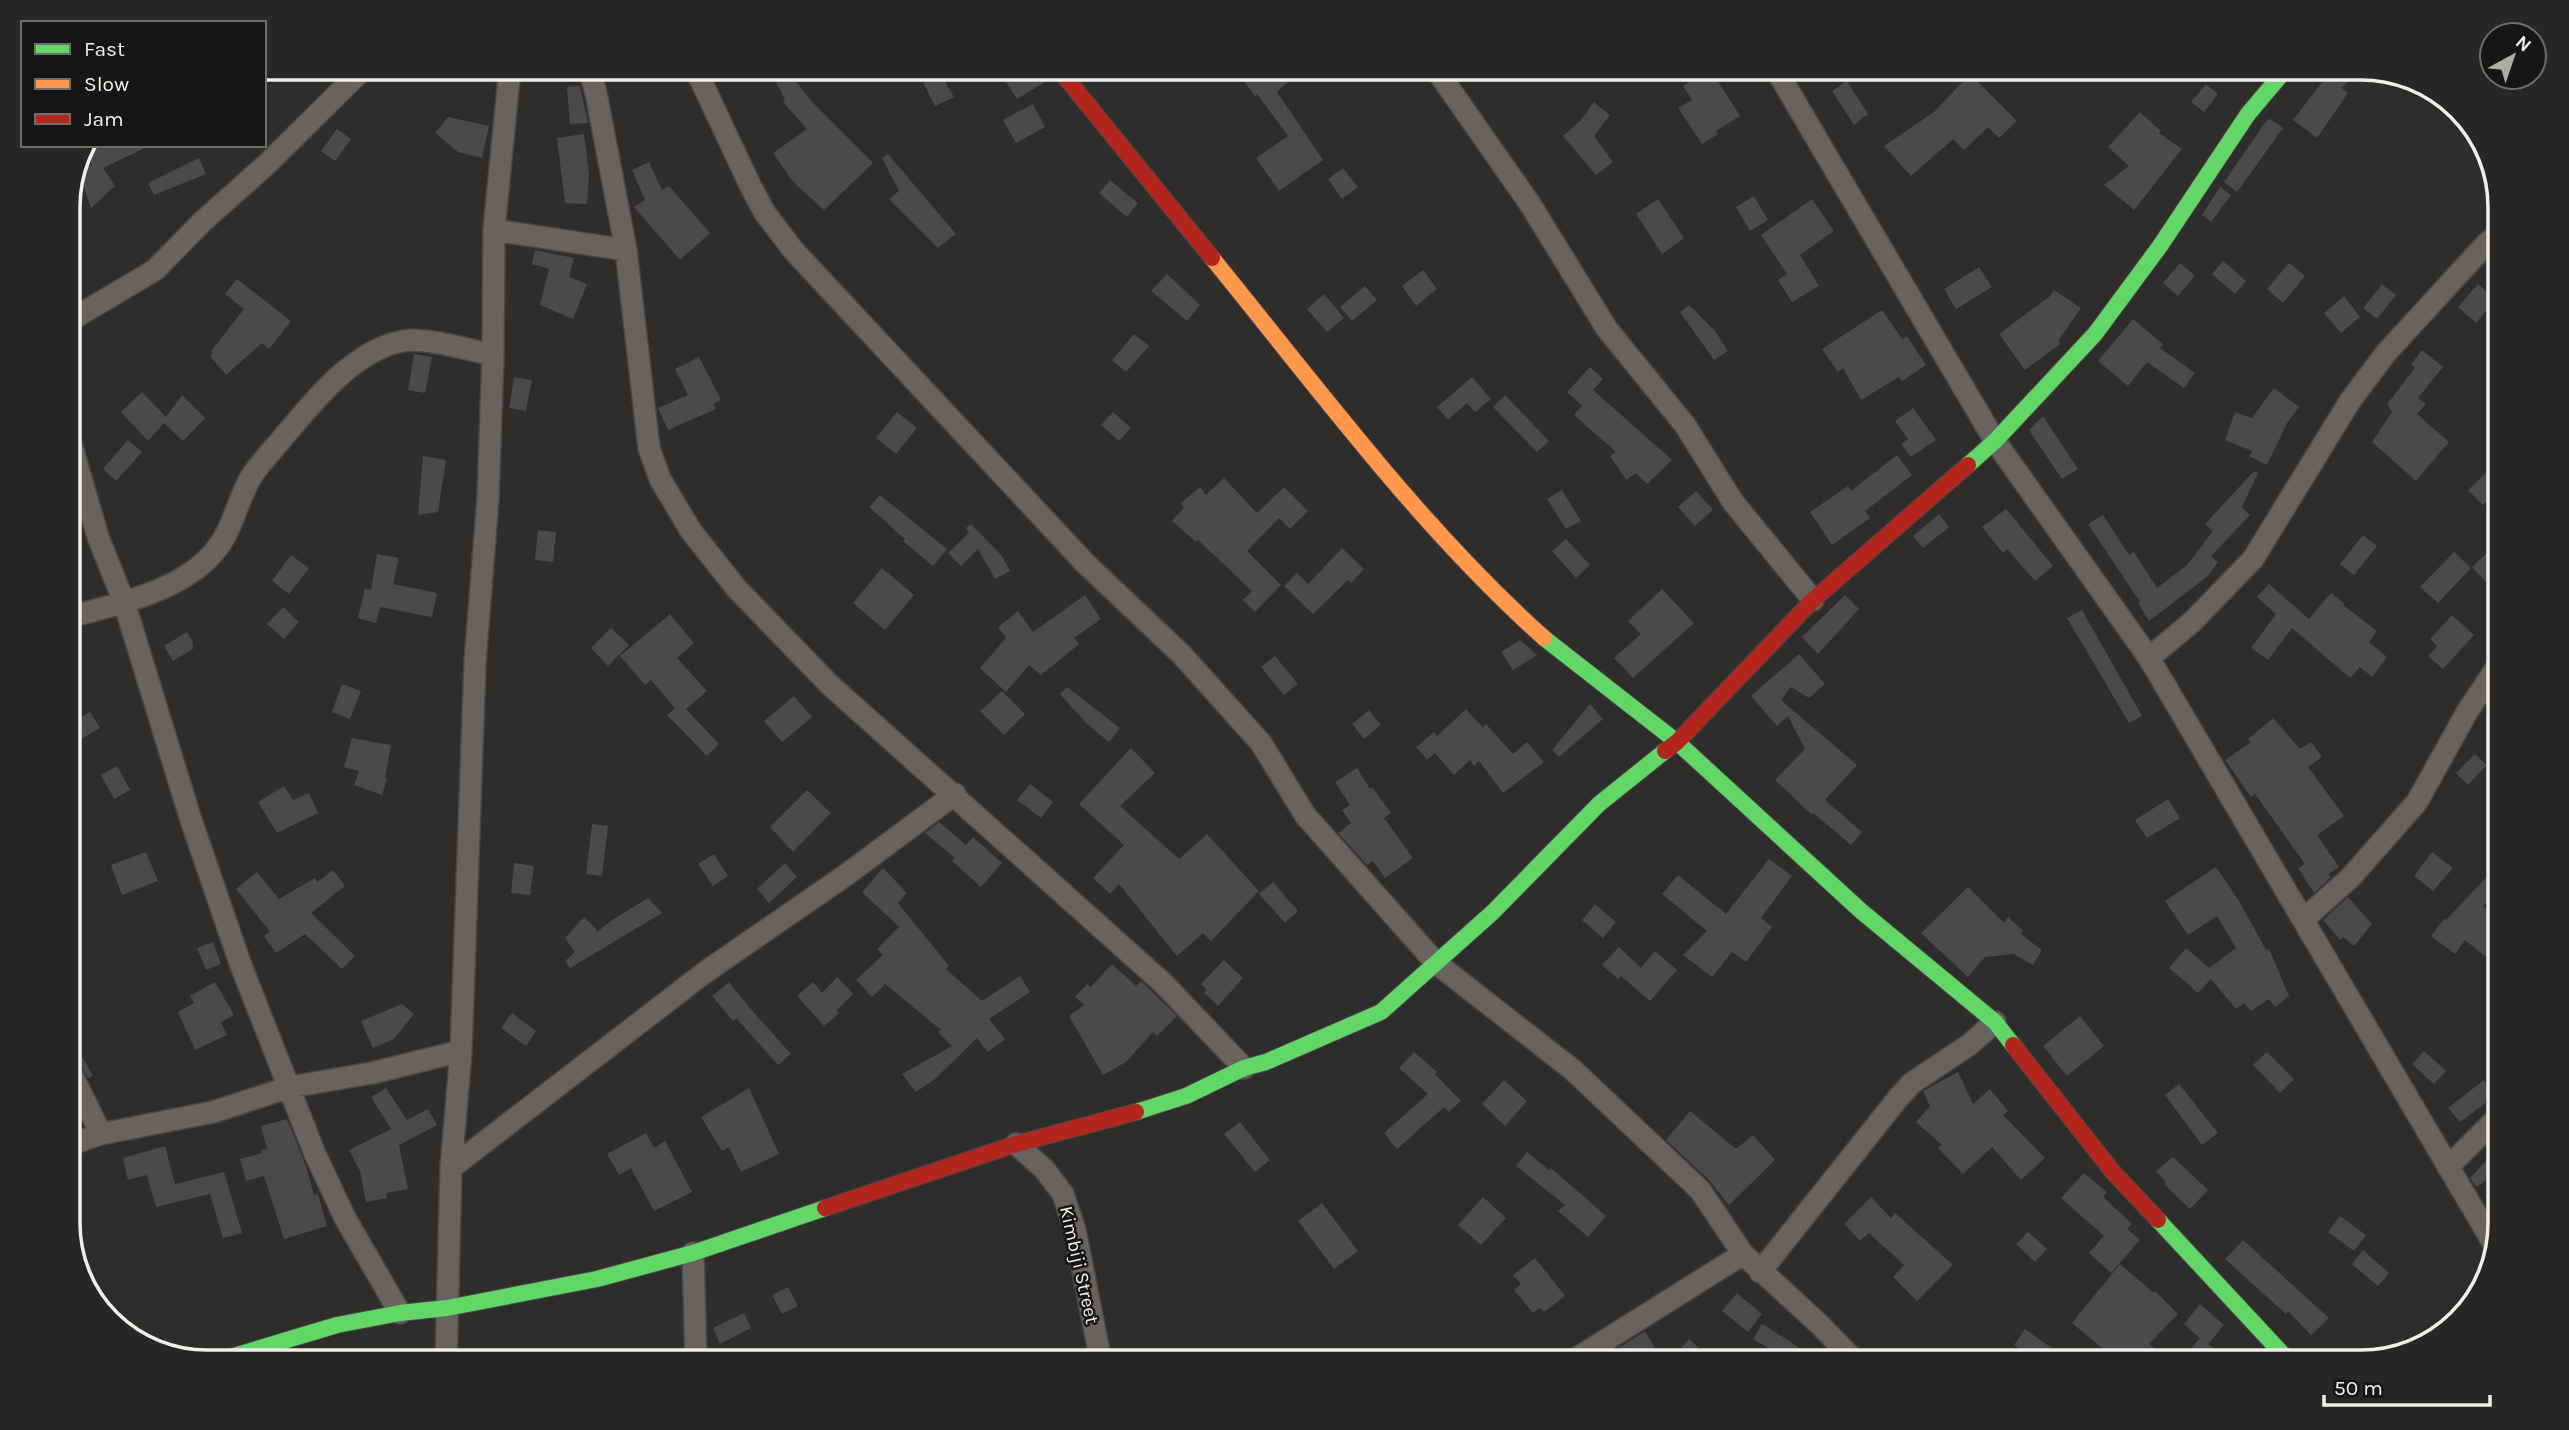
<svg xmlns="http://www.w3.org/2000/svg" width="2569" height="1430" font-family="Karla,sans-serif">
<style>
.building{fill:#4b4949}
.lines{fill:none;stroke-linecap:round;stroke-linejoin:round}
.street-casing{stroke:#494847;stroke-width:24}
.fast-casing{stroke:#494847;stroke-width:18}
.slow-casing{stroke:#494847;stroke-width:18}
.jam-casing{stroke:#494847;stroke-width:18}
.street{stroke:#666360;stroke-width:21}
.fast{stroke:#63d668;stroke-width:16}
.slow{stroke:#ff974d;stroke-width:16}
.jam{stroke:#b3261e;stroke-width:16}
.labels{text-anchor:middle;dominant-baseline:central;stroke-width:5;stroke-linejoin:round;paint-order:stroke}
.street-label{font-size:19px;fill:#f0efec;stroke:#171614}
.rim{fill:none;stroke:#f0efec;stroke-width:3.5}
</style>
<rect width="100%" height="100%" fill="#2f2d2b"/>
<path class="building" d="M769 68H819L795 81 815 105 873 163 824 210 793 182 773 153 807 129 783 102 785 100Z
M1016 68H1036L1045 82 1017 99 1003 77Z
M1234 68H1304L1277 92 1323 160 1279 191 1256 158 1288 136 1257 94 1255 96Z
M2333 68H2357L2342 88 2348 93 2317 138 2293 120Z
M1710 69 1740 116 1716 131 1718 134 1702 144 1678 108 1692 100 1683 86Z
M939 72 954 97 935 106 923 82Z
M1970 74 2017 121 1999 138 1988 127 1964 150 1953 139 1911 176 1884 146 1934 112Z
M1847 81 1868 114 1854 125 1832 91Z
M2206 84 2218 94 2204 112 2191 102Z
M580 86 588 123 570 124 567 87Z
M1594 102 1610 115 1594 136 1613 162 1596 175 1563 136 1580 121Z
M1033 104 1045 127 1016 143 1003 120Z
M2140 112 2161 131 2159 133 2182 149 2134 210 2104 185 2129 166 2108 147Z
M448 117 489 126 482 158 458 152 435 133Z
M2270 119 2283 128 2237 192 2224 182 2267 120Z
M337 129 351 139 335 161 321 151Z
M584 134 589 175 587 204 565 203 557 138Z
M102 145H151L103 168 115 186 91 208 78 170 92 165 86 153Z
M888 154 956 234 938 248 889 199 899 191 882 158Z
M199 158 206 174 154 195 148 183Z
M649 162 662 190 669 186 710 233 680 260 634 207 645 200 632 170Z
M1343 168 1358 187 1342 199 1328 179Z
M1110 180 1138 203 1127 217 1099 193Z
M2220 187 2231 195 2211 222 2202 215Z
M1754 196 1768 220 1750 231 1736 207Z
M1658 199 1684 238 1662 254 1636 214Z
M1812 199 1834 231 1800 255 1819 286 1792 302 1778 280 1787 274 1761 235Z
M535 250 574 258 569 277 587 284 573 319 540 305 549 269 532 264Z
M2223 261 2246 281 2235 294 2212 274Z
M2180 263 2195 276 2178 296 2163 283Z
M2289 263 2305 276 2283 303 2267 289Z
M1979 267 1992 287 1956 309 1944 289Z
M1423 270 1437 289 1416 306 1402 286Z
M1167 274 1200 305 1187 321 1151 291Z
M237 279 291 321 269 349 262 343 226 375 210 356 213 353 211 351 244 309 225 294Z
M2382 284 2396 295 2377 319 2363 308Z
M2478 284 2496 299 2476 323 2458 307Z
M1365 286 1377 300 1352 321 1340 307Z
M2054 290 2081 308 2058 341 2060 344 2025 370 1999 334 2049 297Z
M1324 294 1344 318 1327 332 1307 309Z
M2344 296 2360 317 2341 333 2324 313Z
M1689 305 1715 331 1728 351 1714 360 1680 312Z
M1882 310 1902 339 1907 336 1926 365 1902 381 1899 377 1861 400 1843 368 1838 372 1822 349Z
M2133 319 2163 344 2160 348 2195 373 2184 388 2147 362 2128 386 2098 361Z
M1134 334 1149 346 1126 372 1112 360Z
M2422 350 2443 367 2418 398 2426 404 2417 414 2449 442 2416 481 2372 442 2392 412 2387 404 2415 368 2411 364Z
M414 354 432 357 425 393 408 390Z
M699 357 721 400 713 404 716 409 668 430 658 408 688 395 675 369Z
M1590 367 1603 379 1593 390 1672 460 1647 484 1636 473 1626 480 1610 456 1616 452 1574 415 1582 406 1567 392Z
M514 377 532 380 526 411 509 408Z
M1472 377 1491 399 1475 412 1467 403 1448 420 1437 407Z
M2274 388 2299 407 2287 423 2267 465 2249 456 2252 451 2225 440 2235 412 2252 418Z
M142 392 166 417 182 395 205 418 183 441 164 423 148 441 121 412Z
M1505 395 1549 441 1537 452 1493 407Z
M1913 408 1936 440 1911 457 1901 444 1908 439 1895 421Z
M897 412 917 428 896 454 876 438Z
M1113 412 1131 428 1119 441 1101 425Z
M2043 416 2078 469 2062 479 2029 430Z
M128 440 142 452 116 481 103 469Z
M1897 455 1912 475 1865 511 1870 518 1832 545 1810 512 1848 486 1851 491Z
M423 456 446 460 438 512 418 515Z
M2501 459V488L2483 505 2468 490Z
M2254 471 2258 473 2242 507 2250 515 2211 556 2218 562 2208 576 2149 621 2138 603 2140 602 2088 524 2103 515 2129 555 2134 552 2157 588 2187 565 2213 531 2205 524Z
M1224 478 1257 513 1284 487 1308 511 1290 529 1279 518 1247 551 1281 585 1255 612 1243 600 1252 591 1198 540 1196 542 1172 521 1184 508 1181 503 1200 487 1206 495Z
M1562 490 1581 521 1566 529 1547 499Z
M1696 491 1713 510 1695 526 1678 507Z
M880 495 947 549 933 566 903 541 905 539 869 507Z
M2006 509 2053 566 2035 581 2007 549 2003 553 1982 527Z
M1939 514 1949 527 1923 548 1913 536Z
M971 524 1002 556 1010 571 995 579 978 549 961 566 948 553 969 533 966 528Z
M538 530 556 532 553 562 535 560Z
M2363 535 2377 546 2354 575 2340 564Z
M1566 539 1590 565 1576 578 1552 551Z
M2501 540V598L2472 567Z
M1342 548 1364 569 1351 583 1348 580 1313 614 1284 586 1297 573 1308 584Z
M2454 552 2471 568 2438 603 2420 587Z
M377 554 399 558 393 584 437 593 432 617 380 607 376 623 358 618 365 588 371 590Z
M291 555 309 568 289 594 272 581Z
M882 568 914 595 885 630 853 603Z
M2269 584 2309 619 2331 593 2345 604 2343 605 2377 631 2369 642 2387 657 2372 677 2360 667 2350 678 2292 628 2268 660 2251 648 2276 614 2257 597Z
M1662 589 1694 623 1633 678 1614 658 1641 634 1628 621Z
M1085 595 1101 619 1074 638 1079 644 1041 675 1029 665 1006 692 980 668 1006 638 998 627 1018 611 1033 632Z
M1845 595 1859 609 1818 654 1802 637Z
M283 607 299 622 284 639 267 624Z
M2082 610 2142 716 2129 723 2067 618Z
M670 614 694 643 677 658 707 691 686 709 719 744 707 756 667 715 675 708 651 680 645 685 620 656Z
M2452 615 2474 635 2443 669 2428 656 2437 646 2430 639Z
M611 628 629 645 608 666 591 648Z
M187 632 193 642V649L173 661 164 646Z
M1520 640 1537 655 1513 670 1501 652Z
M1799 654 1825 684 1809 698 1791 687 1781 700 1857 765 1825 800 1862 832 1851 845 1813 813 1812 815 1775 780 1805 749 1788 716 1777 726 1751 696Z
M1275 656 1298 684 1284 695 1261 667Z
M342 684 361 691 350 719 332 712Z
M1067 687 1120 728 1109 742 1087 724 1060 694Z
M1002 691 1025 714 1004 735 980 711Z
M794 696 812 717 782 742 764 721Z
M1590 704 1603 719 1559 757 1552 750Z
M1466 709 1483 728 1486 724 1513 754 1527 742 1544 762 1503 793 1479 761 1474 766 1470 760 1454 775 1435 753 1427 760 1416 747 1434 732 1437 736Z
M1369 710 1381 725 1364 739 1352 724Z
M90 712 100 728 81 739 71 723Z
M2273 718 2300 749 2311 742 2322 757 2308 767 2344 816 2317 835 2339 867 2328 874 2331 877 2314 893 2298 868 2305 864 2255 794 2251 797 2225 760 2251 742 2248 739Z
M352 738 391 745 385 778 387 779 382 795 354 785 359 771 344 767Z
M1131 748 1155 773 1120 806 1179 859 1207 834 1259 891 1211 941 1203 933 1177 956 1119 884 1110 894 1093 878 1124 845 1079 804Z
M2475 754 2487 765 2468 785 2456 773Z
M117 766 130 790 114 799 101 775Z
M1357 768 1370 789 1372 787 1391 813 1384 818 1413 858 1385 878 1373 861 1367 865 1338 833 1351 823 1342 810 1350 805 1335 782Z
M1030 784 1053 802 1041 818 1017 800Z
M284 786 293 800 309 793 318 813 277 833 258 802Z
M807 790 831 813 793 852 770 827Z
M2168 799 2180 818 2147 838 2135 820Z
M939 822 966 845 973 837 1002 863 981 887 952 861 955 858 925 833Z
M592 824 608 826 602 876 586 874Z
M146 852 158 881 122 895 111 865Z
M2432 852 2453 868 2433 891 2414 876Z
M714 854 728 876 713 886 698 864Z
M1769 859 1792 876 1761 918 1772 927 1746 962 1732 952 1712 977 1683 955 1707 931 1662 894 1678 875 1726 914Z
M2501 862V888L2483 906 2501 921V969L2465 940 2455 954 2431 936 2444 919 2446 920Z
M514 863 534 866 530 895 511 893Z
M785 863 797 877 769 903 757 889Z
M2216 867 2239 901 2266 950 2269 949 2289 996 2275 1007 2269 999 2251 1011 2244 1003 2236 1009 2211 979 2198 993 2169 968 2186 948 2209 968 2236 948 2217 916 2188 935 2165 901Z
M883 868 907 893 898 903 949 966 946 969 982 1001 1020 976 1030 992 989 1019 1005 1039 988 1052 977 1038 935 1079 916 1092 902 1074 952 1046 938 1032 941 1030 885 984 872 997 856 980 883 955 877 949 899 927 862 892Z
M333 870 345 886 311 913 355 956 342 969 305 934 276 953 264 936 270 932 236 889 257 872 279 899 315 878 317 882Z
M1273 882 1298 911 1285 923 1259 894Z
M1968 887 2004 923 2008 917 2023 931 2021 934 2042 950 2033 965 2013 954 1985 957 1968 977 1921 933Z
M2348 897 2372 924 2354 946 2343 937 2340 940 2323 920Z
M648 898 662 913 570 968 565 961 575 952 565 938 584 917 597 930 596 933 609 922Z
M1595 904 1616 922 1603 938 1582 920Z
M213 942 221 964 206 970 197 948Z
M1619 947 1641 968 1655 951 1677 970 1650 1001 1621 976 1618 979 1602 965Z
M1224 960 1243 978 1218 1006 1204 993 1207 990 1201 984Z
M1112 964 1136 986 1141 981 1177 1016 1157 1036 1153 1032 1126 1062 1103 1075 1069 1016 1084 1005 1075 997 1087 984 1091 987Z
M837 977 853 994 837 1010 839 1013 824 1026 797 996 813 982 822 993Z
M215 982 234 1015 221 1022 227 1035 195 1050 178 1012 194 1003 190 996Z
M729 982 749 1007 791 1054 778 1065 736 1018 733 1021 712 996Z
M402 1004 414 1014 394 1039 373 1048 361 1021Z
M512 1013 536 1031 526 1046 501 1028Z
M2080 1016 2104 1046 2067 1076 2043 1046Z
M69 1033 93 1076 88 1078 77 1059 69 1056Z
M2424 1051 2446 1071 2434 1084 2412 1064Z
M1414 1052 1437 1072 1435 1074 1461 1101 1449 1112 1444 1107 1397 1149 1384 1133 1428 1094 1399 1068Z
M2267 1052 2294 1079 2280 1093 2253 1065Z
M1958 1072 1973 1104 1990 1089 2008 1111 2003 1115 2045 1158 2021 1180 1992 1147 1963 1174 1938 1148 1942 1145 1916 1122 1930 1106 1923 1091Z
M1504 1080 1527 1101 1505 1126 1482 1104Z
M2484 1080 2496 1095 2460 1122 2448 1108Z
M2179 1084 2218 1133 2202 1145 2165 1095Z
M386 1088 407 1120 428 1109 437 1125 399 1145 408 1189 386 1193 387 1198 366 1202 360 1171 349 1150 391 1129 371 1097Z
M749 1088 779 1154 741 1172 729 1147 722 1151 701 1117Z
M1690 1111 1736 1149 1753 1135 1775 1160 1729 1205 1709 1180 1666 1140Z
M287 1119 306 1166 314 1195 318 1194 327 1226 284 1239 264 1176 246 1181 240 1159 262 1153 261 1150 267 1149 261 1126Z
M1240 1122 1270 1160 1255 1172 1224 1134Z
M646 1133 654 1148 665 1141 692 1192 654 1211 631 1168 619 1175 607 1154Z
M2501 1145V1171L2476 1187 2470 1178Z
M165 1146 175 1184 224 1172 242 1233 223 1238 210 1194 156 1207 147 1175 128 1180 123 1158Z
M1527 1152 1549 1170 1551 1168 1606 1216 1588 1237 1558 1211 1565 1205 1516 1166Z
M2173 1157 2208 1190 2190 1209 2164 1184 2166 1182 2156 1171Z
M2084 1173 2107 1192 2103 1197 2132 1224 2127 1229 2140 1240 2111 1273 2089 1253 2104 1236 2061 1198Z
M1483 1197 1506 1218 1481 1245 1458 1225Z
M1871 1197 1891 1218 1895 1213 1953 1265 1917 1301 1893 1277 1904 1265 1869 1233 1860 1241 1844 1224Z
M1322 1203 1358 1251 1334 1269 1298 1221Z
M2340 1216 2366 1235 2354 1251 2328 1232Z
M2028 1232 2047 1249 2035 1262 2016 1244Z
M2243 1240 2329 1318 2311 1335 2288 1311 2286 1314 2225 1259Z
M2363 1250 2389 1273 2378 1286 2352 1264Z
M1535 1258 1565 1296 1544 1312 1540 1308 1533 1313 1514 1290 1521 1284 1513 1275Z
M2120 1264 2154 1293 2156 1292 2178 1314 2149 1344 2172 1362H2119L2072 1323Z
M788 1287 798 1306 782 1314 772 1295Z
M1737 1293 1762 1314 1748 1332 1722 1311Z
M2200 1304 2224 1325 2208 1344 2232 1362H2180L2200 1338 2184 1324Z
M744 1313 751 1328 720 1344 713 1328Z
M1762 1324 1788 1340 1818 1362H1791L1753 1339Z
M2025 1329 2053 1349 2067 1362H2037L2014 1345Z
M1645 1331 1663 1362H1596L1639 1335Z
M1689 1339 1703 1352 1694 1362H1669Z"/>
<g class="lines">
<defs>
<path id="street" d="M589 68 596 93 626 250 649 448 660 479 691 531 737 589 830 685 1163 983 1244 1068
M695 68 751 187 765 213 794 251 1086 564 1182 655 1261 743 1305 815 1436 963 1573 1070 1700 1190 1743 1254 1819 1324 1856 1362
M1435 68 1530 204 1607 329 1685 425 1733 502 1813 600
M1775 68 1995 441 2149 658 2495 1246
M494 230 626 250
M69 321 155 270 203 221 266 165 364 68
M69 437 98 537 124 602 190 817 240 963 315 1154 345 1218 400 1313
M69 617C111 606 168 594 202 564 233 538 233 509 251 477 259 464 271 452 281 440 312 403 353 350 403 341 425 337 470 350 493 355
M2149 658 2192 622 2253 559 2350 401 2386 353 2486 244 2500 233
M2304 919 2350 878 2417 802 2467 712 2501 661
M69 1069 101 1134
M1016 1144 1044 1169 1063 1194 1075 1230 1101 1362
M69 1145 101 1134 213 1112 290 1087 372 1073 461 1051
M2448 1167 2501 1114
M451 1168 704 973 846 875 955 794
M693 1253 696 1362
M1760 1272 1899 1097 1912 1083 1969 1045 1995 1022
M446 1362 451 1168 461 1051 475 663 488 498 493 355 494 230 510 68
M1553 1362 1574 1360 1743 1254"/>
<path id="fast" d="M1968 465 1995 441 2095 334 2160 246 2248 114 2287 68
M1544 638 1677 742 1861 911 1995 1022 2013 1045
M1136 1112 1186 1096 1244 1068 1266 1062 1381 1012 1493 912 1599 804 1665 751
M2158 1220 2290 1362
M214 1362 337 1325 400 1313 447 1308 597 1279 693 1253 825 1208"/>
<path id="slow" d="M1212 258C1318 388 1419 526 1544 638"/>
<path id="jam" d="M1058 68 1212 258
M1665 751 1677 742 1813 600 1968 465
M2013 1045 2113 1172 2158 1220
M825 1208 1016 1144 1136 1112"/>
</defs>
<use href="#street" class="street-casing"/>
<use href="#fast" class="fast-casing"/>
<use href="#slow" class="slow-casing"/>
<use href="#jam" class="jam-casing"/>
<use href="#street" class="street"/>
<use href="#fast" class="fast"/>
<use href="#slow" class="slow"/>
<use href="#jam" class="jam"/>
</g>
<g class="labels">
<g class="street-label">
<text transform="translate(1079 1265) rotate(77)">Kimbiji Street</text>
</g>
</g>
<path d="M0 0H2569V1430H0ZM207 80H2361A127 127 0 0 1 2488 207V1223A127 127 0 0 1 2361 1350H207A127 127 0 0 1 80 1223V207A127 127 0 0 1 207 80Z" fill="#282725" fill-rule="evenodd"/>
<path class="rim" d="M207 80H2361A127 127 0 0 1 2488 207V1223A127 127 0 0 1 2361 1350H207A127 127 0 0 1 80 1223V207A127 127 0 0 1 207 80Z"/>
<rect x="21" y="21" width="245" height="126" fill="#171614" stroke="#6e6d6a" stroke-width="2"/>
<rect x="35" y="44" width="35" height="10" fill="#63d668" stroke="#6e6d6a" stroke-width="2"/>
<text x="84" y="56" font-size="21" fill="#f0efec">Fast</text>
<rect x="35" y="79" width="35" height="10" fill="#ff974d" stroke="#6e6d6a" stroke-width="2"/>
<text x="84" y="91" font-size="21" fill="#f0efec">Slow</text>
<rect x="35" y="114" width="35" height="10" fill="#b3261e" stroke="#6e6d6a" stroke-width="2"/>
<text x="84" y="126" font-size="21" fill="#f0efec">Jam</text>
<g transform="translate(2513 56) rotate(40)"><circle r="33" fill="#171614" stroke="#6e6d6a" stroke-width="2"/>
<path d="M0-5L12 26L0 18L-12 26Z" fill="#acaba8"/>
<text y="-10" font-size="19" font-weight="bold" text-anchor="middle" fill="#f0efec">N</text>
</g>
<path d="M2324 1395v10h166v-10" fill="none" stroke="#f0efec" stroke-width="3.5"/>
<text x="2334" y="1395" font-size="21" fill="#f0efec" stroke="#171614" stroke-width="5" paint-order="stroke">50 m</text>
</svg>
